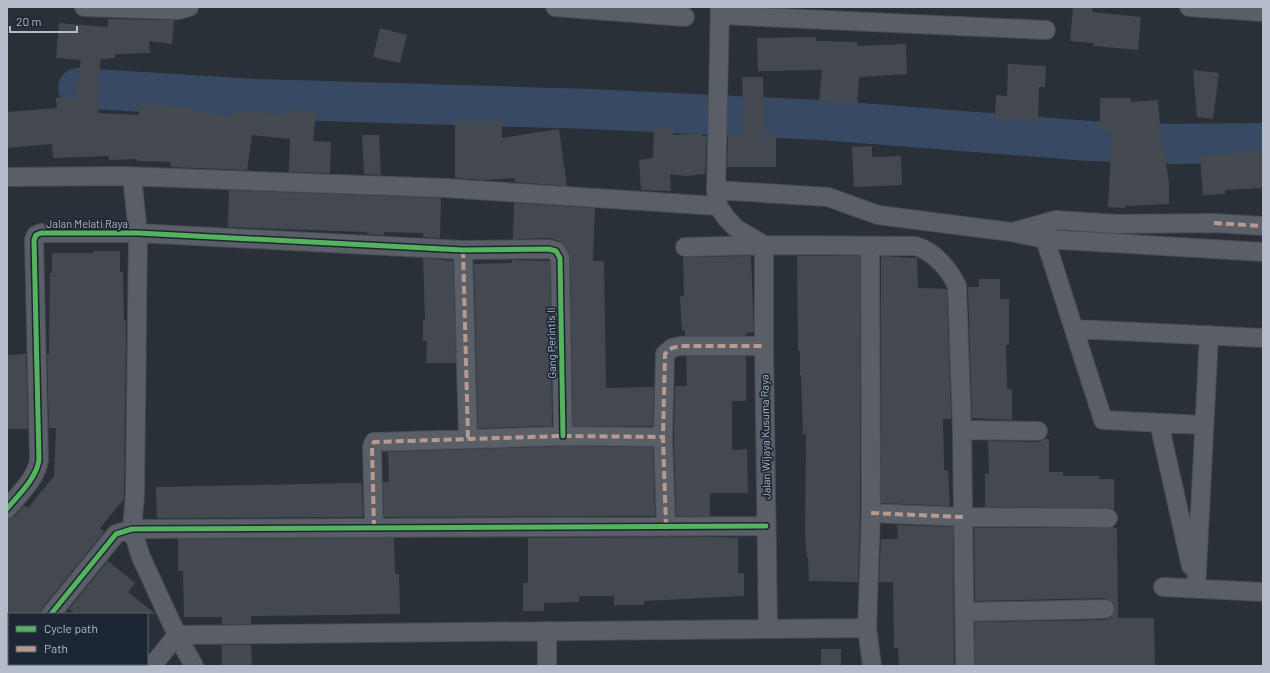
<svg xmlns="http://www.w3.org/2000/svg" width="1270" height="673" font-family="Barlow,sans-serif">
<style>
.lines{fill:none;stroke-linecap:round;stroke-linejoin:round}
.river{stroke:#384963;stroke-width:40}
.building{fill:#444950}
.street-casing{stroke:#484c53;stroke-width:20}
.street{stroke:#5a5e66;stroke-width:18}
.quiet{stroke:#b69a8f;stroke-width:4;stroke-dasharray:8 4;stroke-linecap:butt}
.cycleway-casing{stroke:#1d2633;stroke-width:8}
.cycleway{stroke:#56b35d;stroke-width:5}
.labels{text-anchor:middle;dominant-baseline:central;stroke-width:3.5;stroke-linejoin:round;paint-order:stroke}
.street-label{font-size:11px;fill:#b4bcc9;stroke:#1d2633}
</style>
<rect width="100%" height="100%" fill="#2a3038"/>
<g class="lines">
<path class="river" d="M78 88 257 99 589 109 822 120 1089 141 1172 144 1263 143"/>
</g>
<path class="building" d="M1073 7H1093L1092 12 1141 17 1138 50 1094 46V43L1070 41Z
M108 19 174 20 172 44 149 41 150 53 115 54V58L101 59 98 80V113L139 115 140 103 163 104V107H191V111L233 116 234 109 284 116 285 109 316 112 313 141 331 142 330 173 289 172 290 139 252 135 247 170 171 167V162L137 161V159L109 160V156L53 158 52 144 7 148V112L57 108 56 98H76L81 60 56 58 59 23 108 27Z
M380 28 407 35 400 63 373 57Z
M816 37V41L857 42V46L906 44 907 74 859 77 857 105 819 101 822 70 758 71 757 38Z
M1008 64 1046 66 1045 87H1039L1038 121 995 119 996 95 1007 96Z
M1193 70 1219 73 1213 119 1197 117Z
M742 77H763L764 134H776V167H727L728 135H744Z
M1100 98H1131V102L1158 100 1162 151H1164L1169 183V204L1125 206V208L1108 207 1112 131H1100Z
M455 121H502V138L559 129 567 186 515 182V178L486 180 455 178Z
M654 127H673V135L702 133V136H707L705 174 686 176 670 174 671 191 641 190 639 160 653 158Z
M362 135H379L381 175 364 174Z
M872 146V157L901 156 902 185 854 187 852 147Z
M1263 151V188L1225 190V194L1203 195 1200 156Z
M229 190 441 198 440 238 423 237V233L384 232V235L367 234V232L228 227Z
M514 203 595 208 593 261H604L606 388 654 387 653 426H573L570 257 565 246 559 241 549 238 513 239Z
M94 251H120V272H123L124 320H126L124 499 100 528 104 532 43 607 40 614H7V519L15 516 24 505 28 508 54 476 56 428H49L47 354H49L50 273H52V253H94Z
M751 256 754 332 746 333V336H685V330H682L680 296H684L683 257Z
M797 256H860V513L858 582 809 581 808 557H807L805 536 806 434H803L801 375H800V351H798Z
M881 256 917 258 918 288 947 289 951 419H943L944 470H948L950 506 881 503Z
M423 258 453 261 456 363H426L427 341H423V320H425Z
M512 260 550 261 552 426 478 428 474 264 512 263Z
M979 279H1000V299H1009V345H1006L1007 389H1012V420L972 418 968 287H979Z
M26 354 28 429H7V355Z
M686 356H746V401H732V450L747 449 748 493H710V516H676L674 437 675 386H687Z
M1045 439H1049V472H1063V476H1099V479H1114V510L1108 508 985 507V474H989L988 441 1038 442Z
M563 446 653 447 655 516 384 517 383 482H389L388 452Z
M354 483H362L363 517 157 518 156 487Z
M897 525 953 527 954 666H899L898 648H894L893 582H879L881 539H898Z
M1114 526V528H1117L1118 618H1154L1155 666H975V622L1105 620 1111 618 1115 609 1114 603 1105 598 975 601 974 528H1108Z
M710 537 738 538V573H744V596L644 601V605H614V596H579V602L544 603V611H523V583H528V538Z
M394 538 395 574H399L400 614 251 616V624H222V617H184L183 571H178V539Z
M108 561 135 583 128 592 156 614H76L69 609Z
M222 645H251L252 666H222Z
M821 649H841V666H821Z"/>
<g class="lines">
<defs>
<path id="street" d="M84 7 179 10 189 7
M555 7 685 17
M720 7 716 190 718 206 727 219 737 229 764 245V346L768 629
M1189 7 1263 12
M720 15 1046 30
M7 177 123 176 445 188 718 206
M132 177 138 233 135 494 132 529 141 557 177 635 194 666
M716 190 828 197 878 215 1011 232 1045 239 1263 252
M1016 231 1056 220 1117 224 1214 223 1263 226
M1045 239 1103 420 1204 425
M870 246 871 513 867 628 872 666
M685 247 764 245 915 246C934 251 949 269 957 286L962 430 965 666
M463 250 468 438
M1075 329 1263 338
M1159 423 1191 566
M962 430 1038 431
M7 509C19 494 36 479 39 460L34 240 36 235 41 233H138L463 250 549 249 556 251 560 258 563 436
M871 513 963 517 1108 518
M666 527 663 437 665 354 672 348 680 346H764
M374 528 372 447 374 442 563 436 663 437
M1163 587 1263 592
M1196 589 1209 335
M964 612 1105 609
M51 614 116 534 132 529 766 526
M547 631V666
M9 666 11 664
M152 666 177 635 867 628"/>
</defs>
<use href="#street" class="street-casing"/>
<use href="#street" class="street"/>
<path class="quiet" d="M1214 223 1263 226
M463 250 468 438
M871 513 963 517
M666 527 663 437 665 354 672 348 680 346H764
M374 528 372 447 374 442 563 436 663 437
M7 658 9 659
M9 666 11 664"/>
<defs>
<path id="cycleway" d="M7 509C19 494 36 479 39 460L34 240 36 235 41 233H138L463 250 549 249 556 251 560 258 563 436
M51 614 116 534 132 529 766 526"/>
</defs>
<use href="#cycleway" class="cycleway-casing"/>
<use href="#cycleway" class="cycleway"/>
</g>
<g class="labels">
<g class="street-label">
<text x="87" y="223">Jalan Melati Raya</text>
<text transform="translate(551 343) rotate(-91)">Gang Perintis II</text>
<text transform="translate(765 437) rotate(-91)">Jalan Wijaya Kusuma Raya</text>
</g>
</g>
<rect width="1270" height="673" fill="none" stroke="#b4bcc9" stroke-width="16"/>
<rect x="8" y="613" width="140" height="52" fill="#1d2633" stroke="#59626f"/>
<rect x="16" y="626" width="20" height="6" fill="#56b35d" stroke="#59626f"/>
<text x="44" y="633" font-size="12" fill="#b4bcc9">Cycle path</text>
<rect x="16" y="646" width="20" height="6" fill="#b69a8f" stroke="#59626f"/>
<text x="44" y="653" font-size="12" fill="#b4bcc9">Path</text>
<path d="M10 26v6h67v-6" fill="none" stroke="#b4bcc9" stroke-width="2"/>
<text x="16" y="26" font-size="12" fill="#b4bcc9" stroke="#1d2633" stroke-width="3" paint-order="stroke">20 m</text>
</svg>
